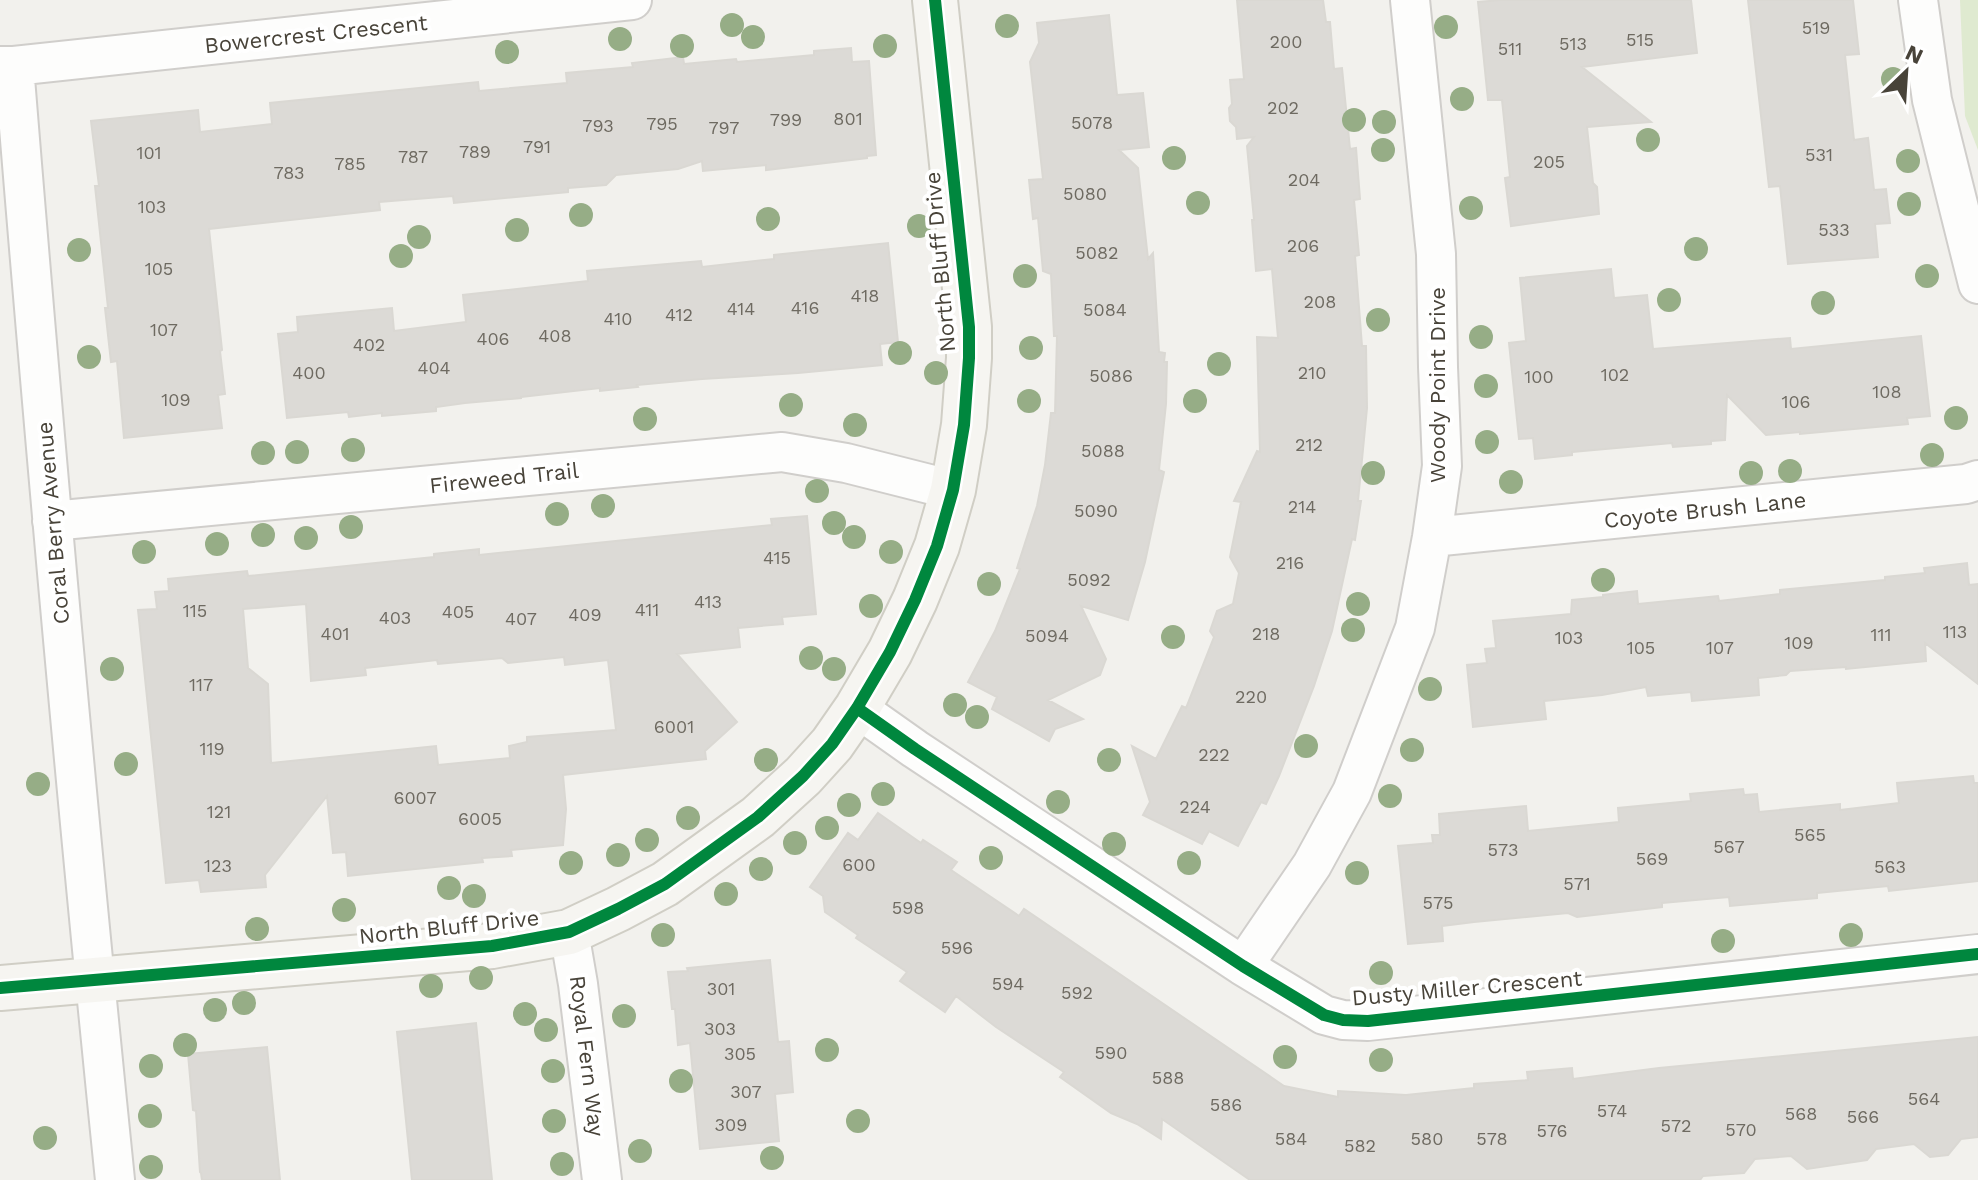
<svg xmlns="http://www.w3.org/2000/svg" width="1978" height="1180" font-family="'Work Sans',sans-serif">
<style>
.green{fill:#dfead0}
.building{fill:#dcdad6;stroke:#dad8d3;stroke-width:2;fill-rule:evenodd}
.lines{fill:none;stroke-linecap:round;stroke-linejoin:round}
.street-casing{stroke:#d0cecb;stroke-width:42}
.secondary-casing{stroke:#d0cec5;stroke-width:48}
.street{stroke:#fdfdfc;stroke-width:38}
.secondary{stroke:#f6f5f1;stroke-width:44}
.cycleway-casing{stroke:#fff;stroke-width:17}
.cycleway{stroke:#00873e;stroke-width:12}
.tree{fill:#96ad86}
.labels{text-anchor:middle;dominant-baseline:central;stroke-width:8;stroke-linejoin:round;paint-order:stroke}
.number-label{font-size:18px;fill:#6e6a61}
.street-label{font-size:22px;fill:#484339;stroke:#fff}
</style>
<rect width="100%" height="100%" fill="#f2f1ed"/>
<path class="green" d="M1960 0H1978V150L1965 116Z"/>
<path class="building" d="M1237 0H1323L1326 22H1330L1334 69 1342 68 1350 149 1356 148 1360 199 1354 200 1359 255 1355 256 1362 346H1366L1367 408 1358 501H1361L1355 540 1352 539 1332 631 1314 686 1279 776 1266 804 1261 802 1238 846 1209 831 1202 844 1143 815 1150 802 1132 746 1156 759 1182 706 1186 708 1214 637 1210 631 1217 611 1233 604 1239 573 1230 557 1241 502 1234 501 1257 451 1260 452 1257 337 1278 338 1272 269 1256 271 1252 220H1254L1247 146 1254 137 1237 139 1236 127 1230 121 1229 108 1232 104 1230 80 1244 79Z
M1500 0H1691L1697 53 1582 67 1651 122 1587 127 1593 183 1597 187 1599 214 1511 226 1505 178 1510 177 1502 100H1488L1478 2Z
M1748 0H1853L1859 54 1845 55 1854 140 1868 138 1874 190 1886 189 1890 223 1875 224 1878 257 1788 264 1780 186 1769 187Z
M1109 15 1117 95 1143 93 1149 147 1119 150 1138 168 1148 259 1153 253 1159 352 1165 353 1164 362H1167L1166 404 1159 470 1164 472 1145 562 1128 620 1081 606 1106 659 1100 675 1048 700 1083 719 1055 729 1049 741 992 709 997 697 968 682 995 631 1020 569 1017 568 1037 506 1045 465 1051 413H1055L1057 336H1054L1051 274 1043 271 1038 218 1033 219 1029 180 1043 179 1030 62 1039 43 1037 23Z
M851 48 852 62 869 61 876 155 867 156V158L766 170V165L703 171 702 161 678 169 616 175 606 185 568 188V192L454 203 453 196 379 202 380 210 209 229 222 350 220 351 225 394 218 395 222 428 124 438 117 361 111 362 105 308H108L95 186H99L91 121 198 110 200 132 272 124 270 103 478 82 479 91 567 83 566 73 633 67 632 63 683 57 684 64 736 59 737 62 814 55V51Z
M888 243 898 342 880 344 882 365 798 373 702 379 637 385 638 387 600 391V388L521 397V398L465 403 436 407V411L382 416V413L349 417 348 412 287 418 278 334 298 332 297 317 392 308 394 331 466 322 463 295 588 281 587 271 701 261 702 267 774 259V255Z
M1611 269 1614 298 1647 295 1653 349 1790 338 1791 349 1921 336 1930 416 1907 418 1908 424 1800 434V432L1766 435 1727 395 1725 440 1711 441V444L1673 447 1672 443 1572 452V455L1535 459 1533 438 1519 439 1509 343 1526 341 1520 278Z
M807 516 816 614 782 617 783 624 738 628 740 647 677 654 737 722 705 751 706 759 563 775 566 809 563 845 511 850 512 856 482 858 483 862 348 876 346 852 333 853 327 796 265 875 266 887 201 892 199 880 166 883 138 610 157 609 155 592 169 591 168 579 247 571 248 576 434 557V554L479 549V555L567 546 772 525 771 519ZM306 604 311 681 366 675 365 668 437 660 438 664 502 658 508 663 564 657 565 665 608 660 616 730 527 737V742L509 746 510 758 438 765 436 746 271 763 268 684 248 668 243 609Z
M1967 563 1969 585 1978 584V684L1925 643 1926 661 1846 669V667L1790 671 1786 675 1758 678 1759 695 1692 701 1691 692 1648 696 1646 687 1602 695 1544 701 1546 719 1473 727 1467 665 1487 663 1485 649 1496 648 1493 621 1571 614 1572 600 1603 597V595L1637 591 1638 604 1718 596 1719 601 1780 594V590L1885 580V577L1925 573 1924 568Z
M1973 776 1974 783H1978V881L1889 891 1888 886 1817 893V898L1730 906 1729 897 1662 903V907L1577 917 1568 913 1474 922 1442 926 1443 941 1408 944 1398 846 1433 843 1432 835H1440L1439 814 1526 806 1528 831 1619 822 1618 808 1691 801 1690 794 1743 789 1744 795 1757 794 1759 812 1840 804V810L1899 803 1897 783Z
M878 813 921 843 923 840 957 862 951 870 1019 916 1024 909 1284 1086 1338 1097V1091L1406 1095 1474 1088V1084L1528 1080 1527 1072 1572 1068 1573 1079 1659 1068 1978 1037V1137L1961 1139 1948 1155 1930 1157 1914 1144 1876 1149 1867 1160 1807 1169 1791 1156 1755 1159 1744 1173 1703 1176 1700 1180H1250L1162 1119 1161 1139 1137 1124 1111 1113 1060 1077 1064 1072 996 1027 956 996 945 1012 900 981 907 972 856 938 858 935 825 912 823 896 810 887 848 833 858 840Z
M770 960 778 1042 789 1041 793 1092 775 1094 779 1141 700 1149 690 1043 678 1045 675 1009H672L668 972 688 971 687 968Z
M476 1023 492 1180H412L397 1032Z
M267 1047 280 1180H202L201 1173 200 1172 196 1111 193 1110 188 1054Z"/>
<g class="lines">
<defs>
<path id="street" d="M1918 0 1932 100 1978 284
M0 66H14L632 0
M14 66C44 437 77 809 115 1180
M52 521 782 452 846 463 953 490
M1432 537 1966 484 1978 480
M857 708 915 749 1243 966 1324 1015 1343 1020 1368 1021 1978 954
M569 932 578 984 602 1180
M1243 966 1312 865 1352 792 1415 628 1432 537 1442 466 1438 367 1436 254 1410 0"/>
<path id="secondary" d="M0 988 492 946 569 932 618 909 665 884 758 817 803 776 832 744 857 708 890 652 915 600 937 546 953 490 964 425 969 358V327L935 0"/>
</defs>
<use href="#street" class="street-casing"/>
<use href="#secondary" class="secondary-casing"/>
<use href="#street" class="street"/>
<use href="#secondary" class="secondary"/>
<defs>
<path id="cycleway" d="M857 708 915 749 1243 966 1324 1015 1343 1020 1368 1021 1978 954
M0 988 492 946 569 932 618 909 665 884 758 817 803 776 832 744 857 708 890 652 915 600 937 546 953 490 964 425 969 358V327L935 0"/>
</defs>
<use href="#cycleway" class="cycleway-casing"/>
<use href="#cycleway" class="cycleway"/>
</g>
<g class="tree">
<circle cx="732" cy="25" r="12"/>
<circle cx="1007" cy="26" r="12"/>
<circle cx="1446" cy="27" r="12"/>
<circle cx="753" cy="37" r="12"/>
<circle cx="620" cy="39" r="12"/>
<circle cx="682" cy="46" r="12"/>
<circle cx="885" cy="46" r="12"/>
<circle cx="507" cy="52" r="12"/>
<circle cx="1893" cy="79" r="12"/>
<circle cx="1462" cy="99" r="12"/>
<circle cx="1354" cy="120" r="12"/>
<circle cx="1384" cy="122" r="12"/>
<circle cx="1648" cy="140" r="12"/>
<circle cx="1383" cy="150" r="12"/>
<circle cx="1174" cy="158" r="12"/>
<circle cx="1908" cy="161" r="12"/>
<circle cx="1198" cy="203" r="12"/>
<circle cx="1909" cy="204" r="12"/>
<circle cx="1471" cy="208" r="12"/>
<circle cx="581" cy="215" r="12"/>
<circle cx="768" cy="219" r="12"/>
<circle cx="919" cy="226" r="12"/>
<circle cx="517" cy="230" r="12"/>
<circle cx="419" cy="237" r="12"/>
<circle cx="1696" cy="249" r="12"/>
<circle cx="79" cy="250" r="12"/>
<circle cx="401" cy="256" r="12"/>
<circle cx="1025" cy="276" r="12"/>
<circle cx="1927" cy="276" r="12"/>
<circle cx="1669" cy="300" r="12"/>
<circle cx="1823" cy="303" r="12"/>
<circle cx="1378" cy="320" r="12"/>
<circle cx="1481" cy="337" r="12"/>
<circle cx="1031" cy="348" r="12"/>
<circle cx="900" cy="353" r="12"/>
<circle cx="89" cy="357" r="12"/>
<circle cx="1219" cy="364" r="12"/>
<circle cx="936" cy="373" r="12"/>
<circle cx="1486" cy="386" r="12"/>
<circle cx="1029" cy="401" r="12"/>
<circle cx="1195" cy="401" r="12"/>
<circle cx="791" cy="405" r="12"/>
<circle cx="1956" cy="418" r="12"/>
<circle cx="645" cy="419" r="12"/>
<circle cx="855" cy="425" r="12"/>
<circle cx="1487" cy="442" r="12"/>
<circle cx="353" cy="450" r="12"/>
<circle cx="297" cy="452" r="12"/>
<circle cx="263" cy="453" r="12"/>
<circle cx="1932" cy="455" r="12"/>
<circle cx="1790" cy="471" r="12"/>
<circle cx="1373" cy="473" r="12"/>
<circle cx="1751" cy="473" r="12"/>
<circle cx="1511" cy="482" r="12"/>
<circle cx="817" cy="491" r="12"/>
<circle cx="603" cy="506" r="12"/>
<circle cx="557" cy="514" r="12"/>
<circle cx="834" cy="523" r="12"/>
<circle cx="351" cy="527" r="12"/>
<circle cx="263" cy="535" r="12"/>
<circle cx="854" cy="537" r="12"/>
<circle cx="306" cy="538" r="12"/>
<circle cx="217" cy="544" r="12"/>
<circle cx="144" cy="552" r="12"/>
<circle cx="891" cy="552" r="12"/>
<circle cx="1603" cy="580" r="12"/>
<circle cx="989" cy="584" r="12"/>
<circle cx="1358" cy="604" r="12"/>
<circle cx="871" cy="606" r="12"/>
<circle cx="1353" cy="630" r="12"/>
<circle cx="1173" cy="637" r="12"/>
<circle cx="811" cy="658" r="12"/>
<circle cx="112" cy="669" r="12"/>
<circle cx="834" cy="669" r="12"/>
<circle cx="1430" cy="689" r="12"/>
<circle cx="955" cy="705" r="12"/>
<circle cx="977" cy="717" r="12"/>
<circle cx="1306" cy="746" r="12"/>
<circle cx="1412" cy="750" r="12"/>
<circle cx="766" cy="760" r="12"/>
<circle cx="1109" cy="760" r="12"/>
<circle cx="126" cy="764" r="12"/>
<circle cx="38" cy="784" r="12"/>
<circle cx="883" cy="794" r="12"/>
<circle cx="1390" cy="796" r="12"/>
<circle cx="1058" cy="802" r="12"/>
<circle cx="849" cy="805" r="12"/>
<circle cx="688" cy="818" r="12"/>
<circle cx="827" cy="828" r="12"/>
<circle cx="647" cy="840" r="12"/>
<circle cx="795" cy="843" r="12"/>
<circle cx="1114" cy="844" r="12"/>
<circle cx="618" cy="855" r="12"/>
<circle cx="991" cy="858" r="12"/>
<circle cx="571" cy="863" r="12"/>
<circle cx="1189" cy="863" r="12"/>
<circle cx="761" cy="869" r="12"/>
<circle cx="1357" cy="873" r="12"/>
<circle cx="449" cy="888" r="12"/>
<circle cx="726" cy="894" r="12"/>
<circle cx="474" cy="896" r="12"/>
<circle cx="344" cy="910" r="12"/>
<circle cx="257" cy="929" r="12"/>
<circle cx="663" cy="935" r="12"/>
<circle cx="1851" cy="935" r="12"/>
<circle cx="1723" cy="941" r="12"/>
<circle cx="1381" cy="973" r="12"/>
<circle cx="481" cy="978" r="12"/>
<circle cx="431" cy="986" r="12"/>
<circle cx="244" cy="1003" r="12"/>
<circle cx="215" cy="1010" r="12"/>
<circle cx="525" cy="1014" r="12"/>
<circle cx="624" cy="1016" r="12"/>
<circle cx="546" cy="1030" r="12"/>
<circle cx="185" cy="1045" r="12"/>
<circle cx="827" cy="1050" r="12"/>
<circle cx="1285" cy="1057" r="12"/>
<circle cx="1381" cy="1060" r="12"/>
<circle cx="151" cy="1066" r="12"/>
<circle cx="553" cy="1071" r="12"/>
<circle cx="681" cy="1081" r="12"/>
<circle cx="150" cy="1116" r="12"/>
<circle cx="554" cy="1121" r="12"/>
<circle cx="858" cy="1121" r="12"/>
<circle cx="45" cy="1138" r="12"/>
<circle cx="640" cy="1151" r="12"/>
<circle cx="772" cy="1158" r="12"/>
<circle cx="562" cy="1164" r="12"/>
<circle cx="151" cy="1167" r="12"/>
</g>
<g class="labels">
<g class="number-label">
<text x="1816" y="27">519</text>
<text x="1640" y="39">515</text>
<text x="1286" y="41">200</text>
<text x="1573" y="43">513</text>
<text x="1510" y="48">511</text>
<text x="1283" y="107">202</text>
<text x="848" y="118">801</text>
<text x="786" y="119">799</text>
<text x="1092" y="122">5078</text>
<text x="662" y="123">795</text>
<text x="598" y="125">793</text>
<text x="724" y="127">797</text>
<text x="537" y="146">791</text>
<text x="475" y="151">789</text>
<text x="149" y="152">101</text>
<text x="1819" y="154">531</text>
<text x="413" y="156">787</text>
<text x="1549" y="161">205</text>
<text x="350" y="163">785</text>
<text x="289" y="172">783</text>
<text x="1304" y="179">204</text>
<text x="1085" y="193">5080</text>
<text x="152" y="206">103</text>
<text x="1834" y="229">533</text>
<text x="1303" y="245">206</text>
<text x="1097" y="252">5082</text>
<text x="159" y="268">105</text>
<text x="865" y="295">418</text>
<text x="1320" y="301">208</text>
<text x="805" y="307">416</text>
<text x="741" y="308">414</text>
<text x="1105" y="309">5084</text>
<text x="679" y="314">412</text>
<text x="618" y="318">410</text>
<text x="164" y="329">107</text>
<text x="555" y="335">408</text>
<text x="493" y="338">406</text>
<text x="369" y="344">402</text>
<text x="434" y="367">404</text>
<text x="309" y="372">400</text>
<text x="1312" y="372">210</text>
<text x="1615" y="374">102</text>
<text x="1111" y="375">5086</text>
<text x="1539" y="376">100</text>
<text x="1887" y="391">108</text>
<text x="176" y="399">109</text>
<text x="1796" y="401">106</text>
<text x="1309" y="444">212</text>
<text x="1103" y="450">5088</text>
<text x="1302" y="506">214</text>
<text x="1096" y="510">5090</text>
<text x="777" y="557">415</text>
<text x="1290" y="562">216</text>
<text x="1089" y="579">5092</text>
<text x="708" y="601">413</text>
<text x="647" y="609">411</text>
<text x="195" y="610">115</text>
<text x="458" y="611">405</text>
<text x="585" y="614">409</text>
<text x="395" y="617">403</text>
<text x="521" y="618">407</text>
<text x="1955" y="631">113</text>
<text x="335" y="633">401</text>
<text x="1266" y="633">218</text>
<text x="1881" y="634">111</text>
<text x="1047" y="635">5094</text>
<text x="1569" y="637">103</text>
<text x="1799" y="642">109</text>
<text x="1641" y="647">105</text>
<text x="1720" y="647">107</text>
<text x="201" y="684">117</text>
<text x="1251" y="696">220</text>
<text x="674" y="726">6001</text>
<text x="212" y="748">119</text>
<text x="1214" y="754">222</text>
<text x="415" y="797">6007</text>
<text x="1195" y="806">224</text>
<text x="219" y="811">121</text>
<text x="480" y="818">6005</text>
<text x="1810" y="834">565</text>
<text x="1729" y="846">567</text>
<text x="1503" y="849">573</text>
<text x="1652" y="858">569</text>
<text x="859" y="864">600</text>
<text x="218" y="865">123</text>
<text x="1890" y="866">563</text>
<text x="1577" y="883">571</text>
<text x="1438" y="902">575</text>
<text x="908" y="907">598</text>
<text x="957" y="947">596</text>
<text x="1008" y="983">594</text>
<text x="721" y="988">301</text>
<text x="1077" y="992">592</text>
<text x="720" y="1028">303</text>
<text x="1111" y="1052">590</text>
<text x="740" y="1053">305</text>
<text x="1168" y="1077">588</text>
<text x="746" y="1091">307</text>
<text x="1924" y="1098">564</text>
<text x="1226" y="1104">586</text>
<text x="1612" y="1110">574</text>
<text x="1801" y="1113">568</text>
<text x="1863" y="1116">566</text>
<text x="731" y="1124">309</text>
<text x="1676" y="1125">572</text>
<text x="1741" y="1129">570</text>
<text x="1552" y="1130">576</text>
<text x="1291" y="1138">584</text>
<text x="1427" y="1138">580</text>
<text x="1492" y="1138">578</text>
<text x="1360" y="1145">582</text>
</g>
<g class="street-label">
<text transform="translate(316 34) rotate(-6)">Bowercrest Crescent</text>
<text transform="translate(940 262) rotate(-95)">North Bluff Drive</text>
<text transform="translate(1437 385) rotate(-90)">Woody Point Drive</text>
<text transform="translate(504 478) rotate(-6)">Fireweed Trail</text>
<text transform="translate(1705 510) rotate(-6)">Coyote Brush Lane</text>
<text transform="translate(53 523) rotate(-95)">Coral Berry Avenue</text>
<text transform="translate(449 927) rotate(-6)">North Bluff Drive</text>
<text transform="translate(1467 988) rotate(-5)">Dusty Miller Crescent</text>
<text transform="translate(587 1056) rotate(83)">Royal Fern Way</text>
</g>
</g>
<g transform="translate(1906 72) rotate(25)" stroke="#ffffff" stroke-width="6" paint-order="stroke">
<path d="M0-6L14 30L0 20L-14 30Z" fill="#484339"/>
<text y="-12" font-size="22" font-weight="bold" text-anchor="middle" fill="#484339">N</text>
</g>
</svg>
